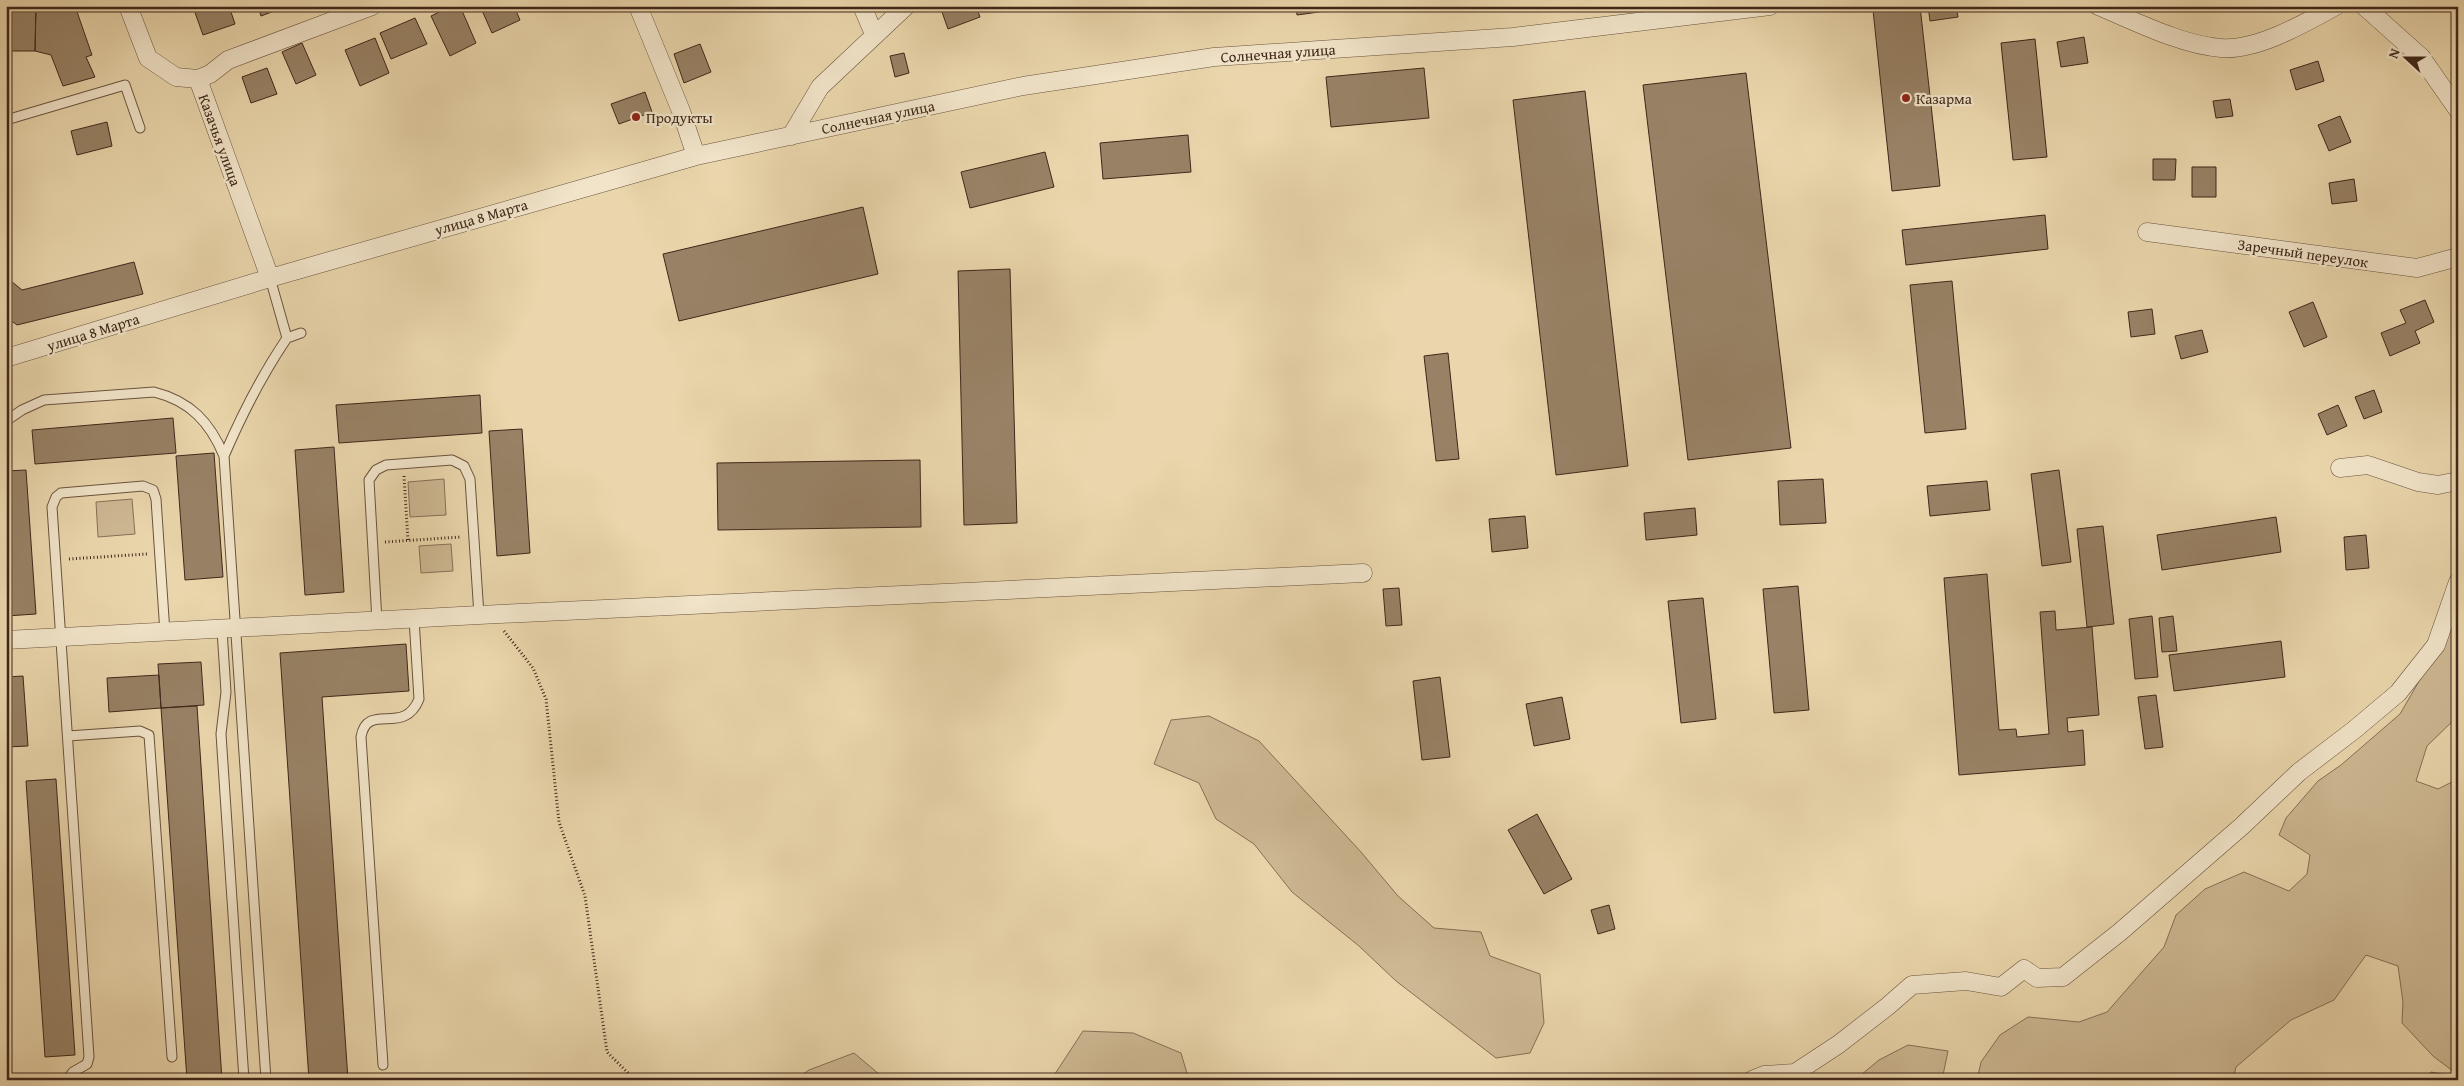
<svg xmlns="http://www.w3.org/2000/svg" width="2464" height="1086" font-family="'Gentium Book Plus',serif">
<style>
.green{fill:#cdb893;stroke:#867056}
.building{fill:#988266;stroke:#3f271a}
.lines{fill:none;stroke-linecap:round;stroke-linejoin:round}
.lane-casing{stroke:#6a533e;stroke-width:11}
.street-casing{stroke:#6a533e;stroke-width:19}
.path{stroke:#3f271a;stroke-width:3;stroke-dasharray:1 2.5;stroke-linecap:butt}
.lane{stroke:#f1e4c9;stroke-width:9}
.street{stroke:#f1e4c9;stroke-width:18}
.poi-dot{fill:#8f2418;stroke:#f1e4c9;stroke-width:2}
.labels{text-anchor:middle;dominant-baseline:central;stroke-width:4.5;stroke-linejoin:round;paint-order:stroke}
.street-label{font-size:15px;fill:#3f271a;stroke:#f1e4c9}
.poi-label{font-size:15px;fill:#3f271a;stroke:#f1e4c9;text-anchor:start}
</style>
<rect width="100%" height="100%" fill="#ead6ac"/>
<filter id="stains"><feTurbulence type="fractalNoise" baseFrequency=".004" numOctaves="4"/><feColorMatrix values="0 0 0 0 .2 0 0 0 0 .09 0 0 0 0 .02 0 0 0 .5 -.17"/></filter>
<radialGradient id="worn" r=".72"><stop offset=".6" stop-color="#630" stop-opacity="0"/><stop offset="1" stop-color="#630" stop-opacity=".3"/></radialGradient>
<path class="green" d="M444 479 446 515 410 517 408 482Z
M132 499 135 534 98 537 96 502Z
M451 544 453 571 421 573 419 546Z
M2458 614V716L2427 746 2416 781 2438 789 2458 779V1075L2433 1056 2402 1023 2403 1002 2398 966 2366 955 2334 1000 2291 1020 2236 1067 2233 1080H1977L1981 1062 2000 1035 2028 1017 2079 1022 2107 1012 2164 947 2176 915 2205 889 2244 872 2289 891 2307 874 2310 855 2279 835 2286 818 2318 781 2341 765 2400 714Z
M1209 716 1259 741 1361 852 1398 896 1434 928 1481 932 1490 956 1540 974 1544 1023 1530 1053 1496 1058 1396 981 1359 946 1292 892 1254 844 1216 819 1199 783 1154 764 1171 720Z
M1083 1031 1133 1033 1181 1053 1189 1080H1051Z
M1908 1045 1948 1051 1942 1080H1855L1879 1060Z
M854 1053 886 1080H795L809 1070Z
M2431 1072 2458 1077V1080H2425Z"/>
<path class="building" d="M6 6H36L35 51H6Z
M36 6H75L92 55 86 57 95 77 63 86 51 55 35 51Z
M229 6 235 24 203 35 193 7Z
M258 6H285V7L261 16Z
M452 6H460L476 43 450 56 431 16Z
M480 6H514L520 20 492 33Z
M731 6H748L733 12Z
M957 6H976L980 17 948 29 942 12Z
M1296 6H1348V8L1297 15Z
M1920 6 1940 186 1892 191 1873 10Z
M1928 6H1956L1958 17 1930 21Z
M415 18 427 44 391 59 380 33Z
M2084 37 2088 63 2061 67 2057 42Z
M375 38 389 73 360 86 345 50Z
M2035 39 2047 157 2013 160 2001 43Z
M302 43 316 75 296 84 282 52Z
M700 44 711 72 684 83 674 54Z
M904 53 909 73 895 77 890 56Z
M2318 61 2324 81 2296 90 2290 70Z
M267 68 277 94 251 103 242 77Z
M1424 68 1429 118 1331 127 1326 77Z
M1746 73 1791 448 1688 460 1643 85Z
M1585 91 1628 466 1556 475 1513 100Z
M645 92 652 112 619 124 611 104Z
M2230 99 2233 116 2216 118 2213 101Z
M2340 116 2351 142 2329 151 2318 125Z
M107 122 112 146 77 155 71 131Z
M1188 135 1191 172 1103 179 1100 143Z
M1045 152 1054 187 970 208 961 172Z
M2153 159H2176L2175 180H2153Z
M2192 167H2216V197H2192Z
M2354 179 2357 201 2332 204 2329 183Z
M863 207 878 274 679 321 663 254Z
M2045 215 2048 249 1906 265 1902 230Z
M134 262 143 294 17 325 6 317V277L22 290Z
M1010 269 1017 523 964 525 958 271Z
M1952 281 1966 429 1925 433 1910 285Z
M2425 300 2434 322 2415 331 2420 343 2390 356 2381 333 2406 323 2400 310Z
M2313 302 2327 337 2304 347 2289 312Z
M2152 309 2155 334 2131 337 2128 312Z
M2202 330 2208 352 2181 359 2175 336Z
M1448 353 1459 459 1436 461 1424 356Z
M2374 390 2382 412 2364 419 2355 397Z
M480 395 482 433 339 443 336 405Z
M2338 405 2347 426 2327 435 2318 414Z
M173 418 176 453 35 464 32 430Z
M522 429 530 553 497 556 489 431Z
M334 447 344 592 305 595 295 450Z
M214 453 223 577 185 580 176 456Z
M920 460 921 527 718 530 717 463Z
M26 470 36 614 6 616V471Z
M2059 470 2071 562 2042 566 2031 474Z
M1823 479 1826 523 1780 525 1778 481Z
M1987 481 1990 510 1930 516 1927 486Z
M1695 508 1697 535 1646 540 1644 513Z
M1525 516 1528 548 1492 552 1489 519Z
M2276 517 2281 552 2162 570 2157 535Z
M2103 526 2114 624 2087 627 2077 529Z
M2366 535 2369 568 2346 570 2344 537Z
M1987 574 1999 730 2016 729 2017 737 2049 734 2040 612 2055 611 2056 630 2092 627 2099 715 2067 718 2068 732 2083 730 2085 765 1959 775 1944 578Z
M1798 586 1809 710 1774 713 1763 589Z
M1399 588 1402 625 1386 626 1383 589Z
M1703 598 1716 719 1681 723 1668 601Z
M2152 616 2158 677 2135 679 2129 619Z
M2173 616 2177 651 2162 652 2159 618Z
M2281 641 2285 677 2174 691 2169 655Z
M406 644 409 691 322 697 348 1080H309L280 653Z
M201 662 204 705 161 708 158 664Z
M159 675 161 708 109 712 107 678Z
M23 676 28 746 6 747V677Z
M1440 677 1450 757 1422 760 1413 681Z
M2156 695 2163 747 2145 749 2138 697Z
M1562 697 1570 739 1534 746 1526 704Z
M197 706 222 1080H187L161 708Z
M56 779 75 1055 45 1057 26 781Z
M1537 814 1572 879 1544 894 1508 830Z
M1609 905 1615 929 1598 934 1591 910Z"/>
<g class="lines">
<defs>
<path id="lane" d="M6 120 125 85 140 128
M270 278 287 338
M6 421 22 410 44 400 154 392C190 401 210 422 224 456L266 1080
M224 456C242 414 262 375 287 338L301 333
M377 621 369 480 376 470 386 465 452 460 464 466 470 479 479 615
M222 630 226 692 221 734 244 1080
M68 736 140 731 149 735 172 1057
M383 1065 361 737C367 701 404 737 419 699L414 619
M67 1080 73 1072 87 1064 89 1057 52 507 56 497 61 493 143 486 153 490 156 499 165 633"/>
<path id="street" d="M128 6 148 58 176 77 198 79 270 278
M638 6 681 111 696 156
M862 6 874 34
M2098 6C2135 21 2181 45 2221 48 2257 51 2305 23 2336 6
M2364 6 2421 57 2458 110
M198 79 210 74 228 60 372 6
M791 136 820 87 906 6
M2147 232 2417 268 2458 257
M6 358 270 278 696 156 1023 86 1214 57 1513 37 1770 6
M2340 468 2368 465 2418 482 2438 485 2458 481
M6 640 479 615 1363 573
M1795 1073 1839 1044 1888 1006 1912 985 1966 981 2001 987 2024 969 2037 978 2063 977 2120 932 2242 826 2299 772 2354 730 2398 693 2436 645 2458 582
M1752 1080 1764 1075 1795 1073 1794 1080"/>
</defs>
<use href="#lane" class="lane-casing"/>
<use href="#street" class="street-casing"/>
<path class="path" d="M404 476 408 541
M385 542 461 537
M69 559 147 554
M504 631 533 668 546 699 559 822 585 896 607 1052 635 1080"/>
<use href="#lane" class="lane"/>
<use href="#street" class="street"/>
</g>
<g class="poi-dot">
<circle cx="1906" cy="98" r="5"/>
<circle cx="636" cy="117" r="5"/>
</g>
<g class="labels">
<g class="street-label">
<text transform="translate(1278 53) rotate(-4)">Солнечная улица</text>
<text transform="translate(878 117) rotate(-12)">Солнечная улица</text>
<text transform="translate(220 140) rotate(70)">Казачья улица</text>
<text transform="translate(481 217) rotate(-16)">улица 8 Марта</text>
<text transform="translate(2303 253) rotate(8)">Заречный переулок</text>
<text transform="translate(93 332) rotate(-17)">улица 8 Марта</text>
</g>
<g class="poi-label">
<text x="1916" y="98">Казарма</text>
<text x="646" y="117">Продукты</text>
</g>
</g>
<rect width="2464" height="1086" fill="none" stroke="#ead6ac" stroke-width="25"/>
<rect x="8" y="8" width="2449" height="1071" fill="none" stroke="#3f271a" stroke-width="2.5"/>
<rect x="12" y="12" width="2439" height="1061" fill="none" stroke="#3f271a"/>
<g transform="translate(2406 58) rotate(291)" stroke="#f1e4c9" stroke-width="4" paint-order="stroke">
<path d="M0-4L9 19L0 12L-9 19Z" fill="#3f271a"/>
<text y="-8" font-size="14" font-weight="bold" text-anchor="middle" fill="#3f271a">N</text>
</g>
<rect width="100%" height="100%" filter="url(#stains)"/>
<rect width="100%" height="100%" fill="url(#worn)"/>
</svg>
